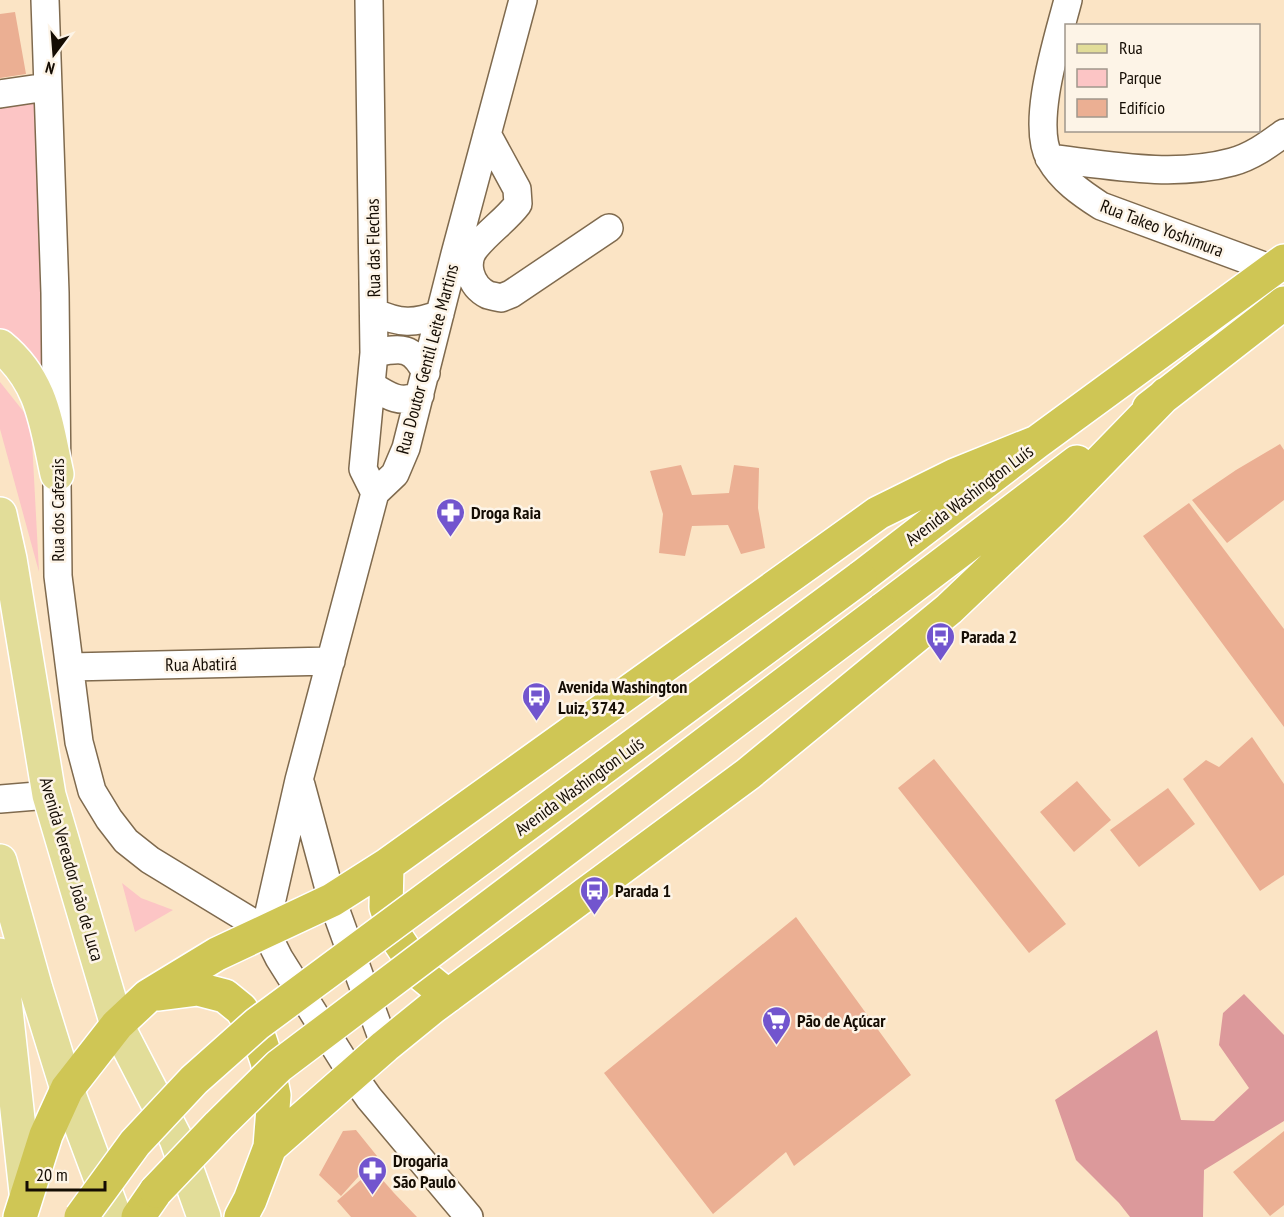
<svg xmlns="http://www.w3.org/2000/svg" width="1284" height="1217" font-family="'PT Sans Narrow',sans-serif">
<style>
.green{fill:#fcc5c5}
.forest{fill:#dc999b}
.building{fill:#ebaf93}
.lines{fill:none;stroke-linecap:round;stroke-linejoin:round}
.minor-casing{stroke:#7f6a4e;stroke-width:30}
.major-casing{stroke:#fff;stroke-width:36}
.highway-casing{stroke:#fff;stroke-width:36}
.minor{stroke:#fff;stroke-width:27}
.major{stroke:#e2dd99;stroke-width:33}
.highway{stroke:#cfc655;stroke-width:33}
.highway-bridge-casing{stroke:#fff;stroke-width:36;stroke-linecap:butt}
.highway-bridge{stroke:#cfc655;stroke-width:33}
.labels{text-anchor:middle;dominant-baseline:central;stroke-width:5;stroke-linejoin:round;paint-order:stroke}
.street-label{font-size:18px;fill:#140c03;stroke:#fdf4e7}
.poi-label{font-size:18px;font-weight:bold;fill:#140c03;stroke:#fdf4e7;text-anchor:start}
</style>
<rect width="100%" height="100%" fill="#fbe4c5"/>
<path class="green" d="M37 91 46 385 0 338V98Z
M0 382 31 421 39 572 0 429Z
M122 883 141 898 173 910 135 932Z"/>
<path class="forest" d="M1244 994 1284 1035V1121L1204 1170 1203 1217H1130L1119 1203 1076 1160 1055 1100 1157 1030 1181 1120 1214 1121 1249 1088 1219 1045 1223 1013Z"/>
<path class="building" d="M15 12 26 74 0 78V14Z
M1280 444 1284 450V500L1227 543 1192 500 1236 470Z
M681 465 692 495 729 493 734 465 759 468 758 508 765 548 741 554 728 525 692 526 685 556 659 553 663 514 650 471Z
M1189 503 1284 629V727L1143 536Z
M1252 737 1284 784V875L1260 891 1183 779 1206 760 1219 767Z
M934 759 1066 924 1029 953 898 788Z
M1077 781 1111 820 1074 852 1040 812Z
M1168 788 1195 824 1139 867 1110 830Z
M796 917 911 1075 794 1166 786 1152 713 1214 604 1073Z
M356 1130 377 1156 341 1196 319 1175 343 1131Z
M1284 1131V1205L1270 1216 1233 1172Z
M373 1169 394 1193 417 1217H351L337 1201Z"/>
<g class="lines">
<defs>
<path id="minor" d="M45 0 55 293 58 576 79 742 92 791 109 819 126 841 150 860 265 930
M369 0 374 353 363 469 375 493
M1068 0C1058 39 1030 124 1050 159 1062 180 1081 193 1101 206L1272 269
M0 94 47 87
M487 134 517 189 518 204C506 220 489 231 476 247 463 262 470 286 488 295 492 296 497 297 501 298L511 294 609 228
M1049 158C1108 165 1173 178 1232 162 1251 157 1268 145 1284 133
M374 312C400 324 414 324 440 314
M374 353C401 348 412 345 426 373
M371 385C388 396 401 405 420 395
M70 667 331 661
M301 785 332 900 385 1046
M0 799 49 795
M469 1217 369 1098 352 1074 279 958 265 930 299 780 375 493 395 474 406 448 455 254 523 0"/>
<path id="major" d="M0 346C43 381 46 424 57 474
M0 514 10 559 49 795 117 1025 176 1139 204 1217
M0 861 36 989 67 1089 115 1217
M0 955 26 1192"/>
<path id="highway" d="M1149 408 1284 303
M860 578 1037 442 1284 261
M882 610 1077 462
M387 865 386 907 396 937 421 974 448 996
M159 994 198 989 225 996 241 1009 258 1034 267 1061 274 1095 270 1147 250 1200 241 1217
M270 1147 385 1046 433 1007 748 774 949 609 1055 508 1166 394
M20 1217 46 1135 67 1089 117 1025 148 996 217 954 332 900 387 865 878 513 955 475 1037 442
M138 1217 156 1191"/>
</defs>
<use href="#minor" class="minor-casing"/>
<use href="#major" class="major-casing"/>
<use href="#highway" class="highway-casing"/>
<use href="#minor" class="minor"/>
<use href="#major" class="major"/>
<use href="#highway" class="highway"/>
<defs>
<path id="highway-bridge" d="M156 1191 219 1125 279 1066 882 610
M81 1217 135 1143 194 1080 257 1024 860 578"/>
</defs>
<use href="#highway-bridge" class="highway-bridge-casing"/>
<use href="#highway-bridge" class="highway-bridge"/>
</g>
<defs>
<symbol id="pharmacy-pin" viewBox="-11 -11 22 30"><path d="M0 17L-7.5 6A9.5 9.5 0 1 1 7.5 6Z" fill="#7255ce" stroke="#fdf4e7"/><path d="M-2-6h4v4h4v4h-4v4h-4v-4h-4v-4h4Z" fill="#fff"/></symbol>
<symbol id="bus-pin" viewBox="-11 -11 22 30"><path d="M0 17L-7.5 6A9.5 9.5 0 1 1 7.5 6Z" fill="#7255ce" stroke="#fdf4e7"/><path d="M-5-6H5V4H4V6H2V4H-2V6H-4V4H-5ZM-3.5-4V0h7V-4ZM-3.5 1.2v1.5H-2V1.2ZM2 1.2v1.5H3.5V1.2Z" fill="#fff"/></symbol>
<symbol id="supermarket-pin" viewBox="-11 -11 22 30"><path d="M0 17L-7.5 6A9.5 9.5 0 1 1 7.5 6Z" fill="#7255ce" stroke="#fdf4e7"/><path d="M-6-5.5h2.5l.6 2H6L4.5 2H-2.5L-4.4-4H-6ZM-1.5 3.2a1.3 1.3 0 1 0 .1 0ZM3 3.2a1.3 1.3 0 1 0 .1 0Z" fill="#fff"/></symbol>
</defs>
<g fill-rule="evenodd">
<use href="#pharmacy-pin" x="434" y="496" width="33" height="45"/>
<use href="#bus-pin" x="924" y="620" width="33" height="45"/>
<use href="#bus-pin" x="520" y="680" width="33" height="45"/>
<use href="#bus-pin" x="578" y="874" width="33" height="45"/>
<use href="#supermarket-pin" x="760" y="1004" width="33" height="45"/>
<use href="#pharmacy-pin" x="356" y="1154" width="33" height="45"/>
</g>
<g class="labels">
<g class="street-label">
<text transform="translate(1162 228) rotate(21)">Rua Takeo Yoshimura</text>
<text transform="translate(373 248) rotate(-91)">Rua das Flechas</text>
<text transform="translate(427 359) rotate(-75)">Rua Doutor Gentil Leite Martins</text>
<text transform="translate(969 495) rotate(-37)">Avenida Washington Luís</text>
<text transform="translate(57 510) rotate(-90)">Rua dos Cafezais</text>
<text transform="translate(201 664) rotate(-1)">Rua Abatirá</text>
<text transform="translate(579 786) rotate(-36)">Avenida Washington Luís</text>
<text transform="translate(72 869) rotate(74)">Avenida Vereador João de Luca</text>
</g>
<g class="poi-label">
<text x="471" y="512">Droga Raia</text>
<text x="961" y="636">Parada 2</text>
<text x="558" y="686">Avenida Washington<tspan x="558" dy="21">Luiz, 3742</tspan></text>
<text x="615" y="890">Parada 1</text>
<text x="797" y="1020">Pão de Açúcar</text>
<text x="393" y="1160">Drogaria<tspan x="393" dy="21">São Paulo</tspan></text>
</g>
</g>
<rect x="1065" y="24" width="195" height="108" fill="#fdf4e7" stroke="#a0978c" stroke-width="1.5"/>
<rect x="1077" y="44" width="30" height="9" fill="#e2dd99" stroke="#a0978c" stroke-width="1.5"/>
<text x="1119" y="54" font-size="18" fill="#140c03">Rua</text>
<rect x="1077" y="69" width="30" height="18" fill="#fcc5c5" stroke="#a0978c" stroke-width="1.5"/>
<text x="1119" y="84" font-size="18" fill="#140c03">Parque</text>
<rect x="1077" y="99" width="30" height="18" fill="#ebaf93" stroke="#a0978c" stroke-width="1.5"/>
<text x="1119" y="114" font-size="18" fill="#140c03">Edifício</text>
<g transform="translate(54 54) rotate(196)" stroke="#fdf4e7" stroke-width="4.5" paint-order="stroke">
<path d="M0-4.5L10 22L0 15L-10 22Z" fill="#140c03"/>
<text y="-9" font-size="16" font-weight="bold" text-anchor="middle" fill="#140c03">N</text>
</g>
<path d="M27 1181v9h78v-9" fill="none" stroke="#140c03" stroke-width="3"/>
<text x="36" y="1181" font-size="18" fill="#140c03" stroke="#fdf4e7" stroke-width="4.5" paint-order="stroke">20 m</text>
</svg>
